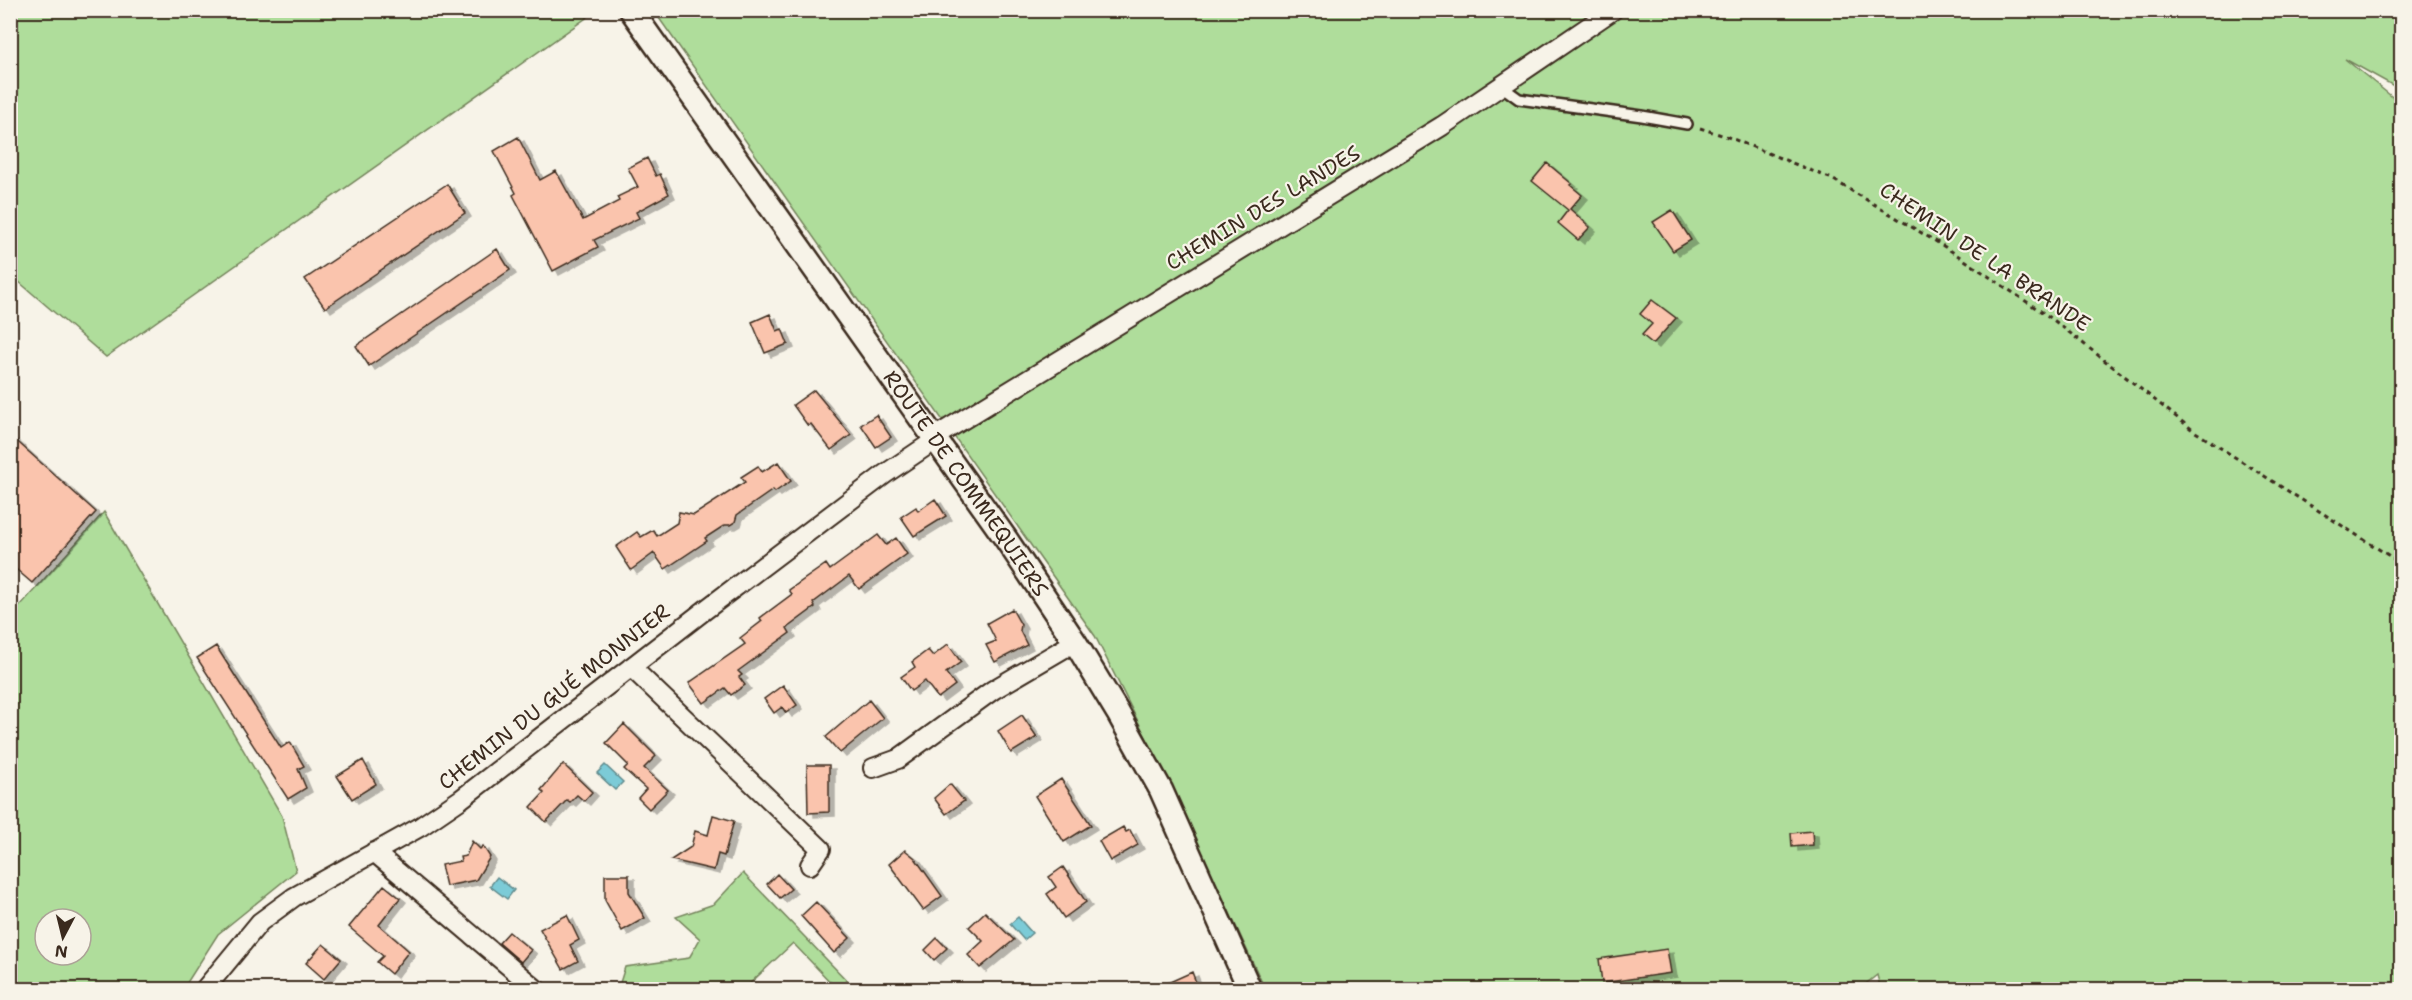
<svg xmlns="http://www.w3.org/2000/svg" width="2412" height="1000" font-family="'Shantell Sans',sans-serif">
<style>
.green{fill:#afdd9b;stroke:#75845c;stroke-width:1.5;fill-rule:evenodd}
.water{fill:#7bcbd7;stroke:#618b8d;stroke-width:1.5}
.building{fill:#fac4ad;stroke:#3b2a1e;stroke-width:1.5;filter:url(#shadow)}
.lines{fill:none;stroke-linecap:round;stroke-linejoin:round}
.service-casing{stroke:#3b2a1e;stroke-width:14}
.minor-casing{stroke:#3b2a1e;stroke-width:22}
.tertiary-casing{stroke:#3b2a1e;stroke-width:27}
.path{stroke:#3b2a1e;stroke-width:3;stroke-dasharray:4.5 4.5;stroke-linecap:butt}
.service{stroke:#f7f3e8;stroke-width:9}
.minor{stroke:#f7f3e8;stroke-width:18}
.tertiary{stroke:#f7f3e8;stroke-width:22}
.labels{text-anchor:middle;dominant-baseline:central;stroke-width:4.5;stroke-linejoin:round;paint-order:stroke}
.street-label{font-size:21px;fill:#3b2a1e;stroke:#f7f3e8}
</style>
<defs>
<filter id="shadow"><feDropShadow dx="6" dy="4" stdDeviation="0" flood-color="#0004"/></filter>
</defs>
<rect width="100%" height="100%" fill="#f7f3e8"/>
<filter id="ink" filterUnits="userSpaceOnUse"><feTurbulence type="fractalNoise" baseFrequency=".0167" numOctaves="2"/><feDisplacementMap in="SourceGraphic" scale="12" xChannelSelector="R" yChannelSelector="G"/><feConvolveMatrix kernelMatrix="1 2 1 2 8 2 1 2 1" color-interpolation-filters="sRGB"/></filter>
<g filter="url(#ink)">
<path class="green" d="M11 10H596V11L106 357 11 275Z
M654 11H2401V90L2345 59 2401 104V989L1881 990 1877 975 1858 990 1265 989 1181 807 1095 636Z
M104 512 282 816 296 871 218 934 183 989H11V598L20 606ZM45 919H81V955H45Z
M743 873 855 989H837L793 943 744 989H618L625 967 689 958 700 939 676 917 714 904Z"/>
<path class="water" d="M605 765 623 782 615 790 597 773Z
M497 877 514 890 507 899 490 886Z
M1018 917 1032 933 1024 940 1010 924Z"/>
<path class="building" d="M518 137 540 180 556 171 583 220 619 201 617 197 638 187 628 168 647 158 656 176 660 174 669 194 636 212 639 218 594 240 598 247 553 271 513 195 516 193 494 151Z
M1547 163 1572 184 1570 185 1582 195 1570 209 1590 227 1578 240 1558 223 1568 210 1532 181Z
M447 184 465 213 325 308 305 279Z
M1672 210 1691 240 1673 251 1653 222Z
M497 249 510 270 369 366 356 346Z
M1652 300 1676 318 1653 344 1642 335 1652 324 1640 314Z
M770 314 777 331 782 329 788 344 765 353 752 322Z
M814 390 851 435 831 450 811 424 808 426 793 405Z
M876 415 891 437 876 447 861 425Z
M10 435 96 512 32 583 10 564Z
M778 462 791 481 775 492 773 490 737 515 735 522 730 525H725L705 538 707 541 665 569 654 553 631 570 616 547 637 532 641 537 653 530 657 536 677 523 679 512 694 515 745 482 741 477 758 466 762 472Z
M935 499 946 516 914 536 901 517 916 507 918 511Z
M878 535 886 545 896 538 907 554 859 589 849 576 813 603 815 607 787 628 790 633 738 671 742 675 739 677 745 685 731 695 725 688 704 703 689 683 745 644 740 638 762 621 760 618 792 594 789 590 826 564 830 570Z
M1012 609 1021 625 1020 631 1027 645 995 662 986 645 996 641 987 623Z
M948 644 961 662 946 673 955 685 938 698 925 681 911 691 901 677 915 667 912 662 928 650 933 656Z
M216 646 281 748 290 742 304 766 298 769 306 788 288 799 197 658Z
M783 685 797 705 786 713 782 707 774 713 764 699Z
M869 700 883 718 840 753 826 737Z
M1022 715 1037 737 1011 753 998 731Z
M624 724 656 756 644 768 668 790 649 809 638 798 646 789 624 769 628 765 606 743Z
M363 760 376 784 352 799 337 776Z
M563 764 592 792 584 801 577 795 570 802 567 800 546 822 531 807 544 793 541 790Z
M807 765H829V812L808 813Z
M1061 779 1091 825 1064 842 1035 796Z
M950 784 964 801 946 814 934 798Z
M713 815 734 821 724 856 718 854 714 870 671 860 691 847 695 831 708 835Z
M1123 827 1126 832 1130 830 1138 845 1110 861 1099 841Z
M1812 831 1813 845 1792 847 1791 833Z
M472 841 480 849 483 846 490 857 476 880 446 886 441 865 461 861 460 857 466 856Z
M905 850 915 858 942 896 923 910 889 864Z
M1063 867 1086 902 1064 918 1047 894 1056 887 1049 877Z
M777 874 791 889 780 898 767 884Z
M605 875H629V892L645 918 622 931 605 900Z
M384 885 400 898 379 925 409 951 391 974 377 962 383 956 349 927Z
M816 902 850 938 834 953 801 916Z
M985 912 1014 940 980 968 968 955 983 941 969 927Z
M567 915 579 940 570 945 578 961 563 969 540 929Z
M509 932 531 950 521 962 499 943Z
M937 938 947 948 934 960 925 950Z
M323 944 341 959 324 979 306 963Z
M1667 949 1671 973 1602 983 1599 959Z
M1192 972 1199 990H1152Z"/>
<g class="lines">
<defs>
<path id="service" d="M1501 86 1519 99 1642 116 1687 124"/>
<path id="minor" d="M631 667 821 849 810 865
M873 768 898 759 993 690 1075 642
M374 852 537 990
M204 990 260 922 294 897 420 827 461 799 705 610 885 474 928 445 933 438 1442 126 1613 10"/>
<g id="tertiary">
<path id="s1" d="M631 10 1006 539 1075 642 1118 713 1161 790 1250 990"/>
</g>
</defs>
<use href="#service" class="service-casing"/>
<use href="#minor" class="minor-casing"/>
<use href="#tertiary" class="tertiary-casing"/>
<path class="path" d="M1700 128 1728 137 1832 179 1945 247 2051 318 2194 431 2402 564"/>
<use href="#service" class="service"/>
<use href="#minor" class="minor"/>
<use href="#tertiary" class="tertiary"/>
</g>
</g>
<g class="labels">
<g class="street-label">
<text transform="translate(1263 208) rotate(-31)">CHEMIN DES LANDES</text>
<text transform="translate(1985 257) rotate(34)">CHEMIN DE LA BRANDE</text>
<text stroke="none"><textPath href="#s1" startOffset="580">ROUTE DE COMMEQUIERS</textPath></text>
<text transform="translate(554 697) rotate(-38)">CHEMIN DU GUÉ MONNIER</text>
</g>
</g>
<rect width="2412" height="1000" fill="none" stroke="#f7f3e8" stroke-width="36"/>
<rect x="18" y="18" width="2376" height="964" fill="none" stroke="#3b2a1e" stroke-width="2" filter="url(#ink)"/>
<g transform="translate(63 937) rotate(187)"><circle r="28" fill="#f7f3e8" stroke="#aca397" stroke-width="1.5"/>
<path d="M0-4.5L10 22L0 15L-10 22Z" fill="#3b2a1e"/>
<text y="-9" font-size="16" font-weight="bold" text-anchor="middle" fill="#3b2a1e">N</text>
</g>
</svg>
